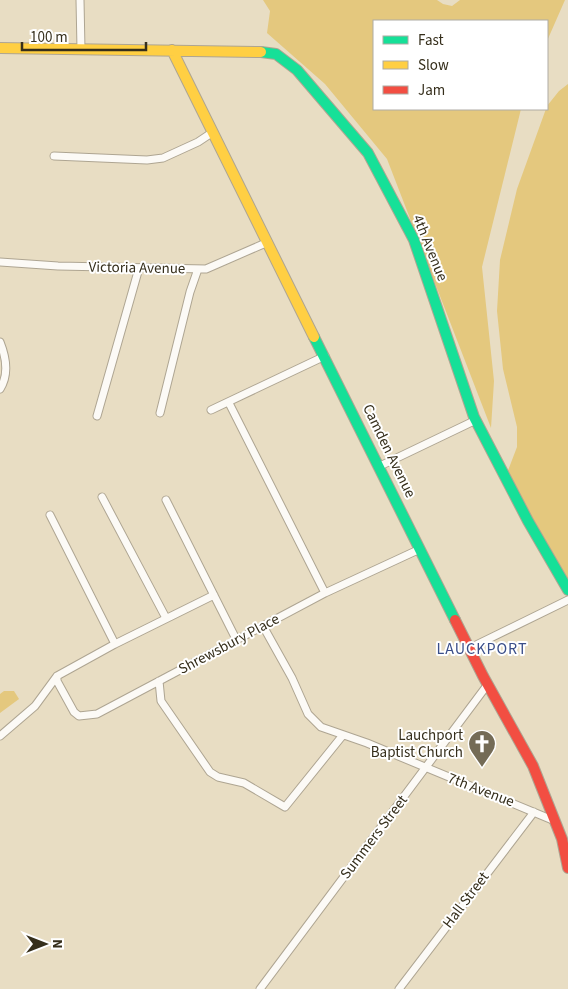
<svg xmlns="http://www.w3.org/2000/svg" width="568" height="989" font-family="'Source Sans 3',sans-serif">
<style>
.green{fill:#e4c87e}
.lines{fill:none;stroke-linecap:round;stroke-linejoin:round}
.street-casing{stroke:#aea592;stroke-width:9}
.fast-casing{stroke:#aea592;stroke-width:12}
.slow-casing{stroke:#aea592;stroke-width:12}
.jam-casing{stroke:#aea592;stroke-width:12}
.street{stroke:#fcfaf6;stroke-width:7}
.fast{stroke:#16e098;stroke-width:10}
.slow{stroke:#ffcf43;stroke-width:10}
.jam{stroke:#f24e42;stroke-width:10}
.labels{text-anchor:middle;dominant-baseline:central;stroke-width:4;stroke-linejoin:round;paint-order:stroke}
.street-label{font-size:15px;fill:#352e1b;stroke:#fff}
.poi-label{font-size:15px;fill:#352e1b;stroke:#fff;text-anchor:end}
.neighbourhood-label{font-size:16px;letter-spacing:1px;fill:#3a4e89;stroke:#fff}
</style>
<rect width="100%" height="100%" fill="#e8ddc3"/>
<path class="green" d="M263 0H437L443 4 452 6 460 0H565L547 41V21H374V109H521L482 267 494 381 491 428 387 159 325 84 267 33 270 11Z
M568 84V582L507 473 517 447V427L503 369 497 311 500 260 517 189 547 106 559 91Z
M4 691H14L19 699 0 713V694Z"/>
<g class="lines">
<defs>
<path id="street" d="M80 0 81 49
M54 156 147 160 163 158 198 142 213 132
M0 262 58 266 206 269 268 242
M0 342C6 357 9 375 0 389
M229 403 325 593
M211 410 325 356
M160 413 190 292 198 269
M97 416 139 268
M380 466 476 420
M102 497 166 618
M166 500 236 639
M50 515 115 644
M263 626 292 678 308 714 321 727 367 743 555 821
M470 648 568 600
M57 676V681L74 712 79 716 97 714 325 593 420 549
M159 681 161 701 210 772 218 777 244 783 285 807 343 735
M0 736 35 706 57 676 115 644 214 595
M260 989 488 684
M399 989 534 812"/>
<path id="fast" d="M261 52 276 54 297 70 368 153 414 240 474 417 528 521 568 590
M314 337 455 620"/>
<path id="slow" d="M0 48 261 52
M172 50 314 337"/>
<path id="jam" d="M455 620 483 676 533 766 562 839 568 868"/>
</defs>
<use href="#street" class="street-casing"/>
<use href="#fast" class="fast-casing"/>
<use href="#slow" class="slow-casing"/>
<use href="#jam" class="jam-casing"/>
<use href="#street" class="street"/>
<use href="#fast" class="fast"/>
<use href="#slow" class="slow"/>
<use href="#jam" class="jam"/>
</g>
<defs>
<symbol id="church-pin" viewBox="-11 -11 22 30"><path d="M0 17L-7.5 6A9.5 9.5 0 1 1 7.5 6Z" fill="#746b56" stroke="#fff"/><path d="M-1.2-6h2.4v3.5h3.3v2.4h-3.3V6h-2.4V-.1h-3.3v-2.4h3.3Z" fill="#fff"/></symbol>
</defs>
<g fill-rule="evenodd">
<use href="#church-pin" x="466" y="728" width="32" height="43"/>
</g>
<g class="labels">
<g class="street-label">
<text transform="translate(430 248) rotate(68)">4th Avenue</text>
<text transform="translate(137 268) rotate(1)">Victoria Avenue</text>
<text transform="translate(389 451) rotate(64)">Camden Avenue</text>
<text transform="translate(229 644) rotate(-28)">Shrewsbury Place</text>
<text transform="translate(481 790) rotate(21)">7th Avenue</text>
<text transform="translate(374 837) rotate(-53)">Summers Street</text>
<text transform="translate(466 900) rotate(-53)">Hall Street</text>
</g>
<g class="poi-label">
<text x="463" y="735">Lauchport<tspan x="463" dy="17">Baptist Church</tspan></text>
</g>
<g class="neighbourhood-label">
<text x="482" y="649">LAUCKPORT</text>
</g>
</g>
<rect x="373" y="20" width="175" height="90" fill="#ffffff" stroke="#aeaba4"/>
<rect x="383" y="36" width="25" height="8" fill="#16e098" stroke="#aeaba4"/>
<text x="418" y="45" font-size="15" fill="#352e1b">Fast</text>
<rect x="383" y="61" width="25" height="8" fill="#ffcf43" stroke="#aeaba4"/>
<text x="418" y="70" font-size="15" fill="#352e1b">Slow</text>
<rect x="383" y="86" width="25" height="8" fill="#f24e42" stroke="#aeaba4"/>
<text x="418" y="95" font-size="15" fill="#352e1b">Jam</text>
<g transform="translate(45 944) rotate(90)" stroke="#ffffff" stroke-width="4" paint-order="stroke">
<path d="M0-4L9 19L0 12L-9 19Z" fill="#352e1b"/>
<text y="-8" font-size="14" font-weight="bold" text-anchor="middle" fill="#352e1b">N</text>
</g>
<path d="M22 42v8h124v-8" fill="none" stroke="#352e1b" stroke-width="2.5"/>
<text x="30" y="42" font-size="15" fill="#352e1b" stroke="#ffffff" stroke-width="4" paint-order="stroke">100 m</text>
</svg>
